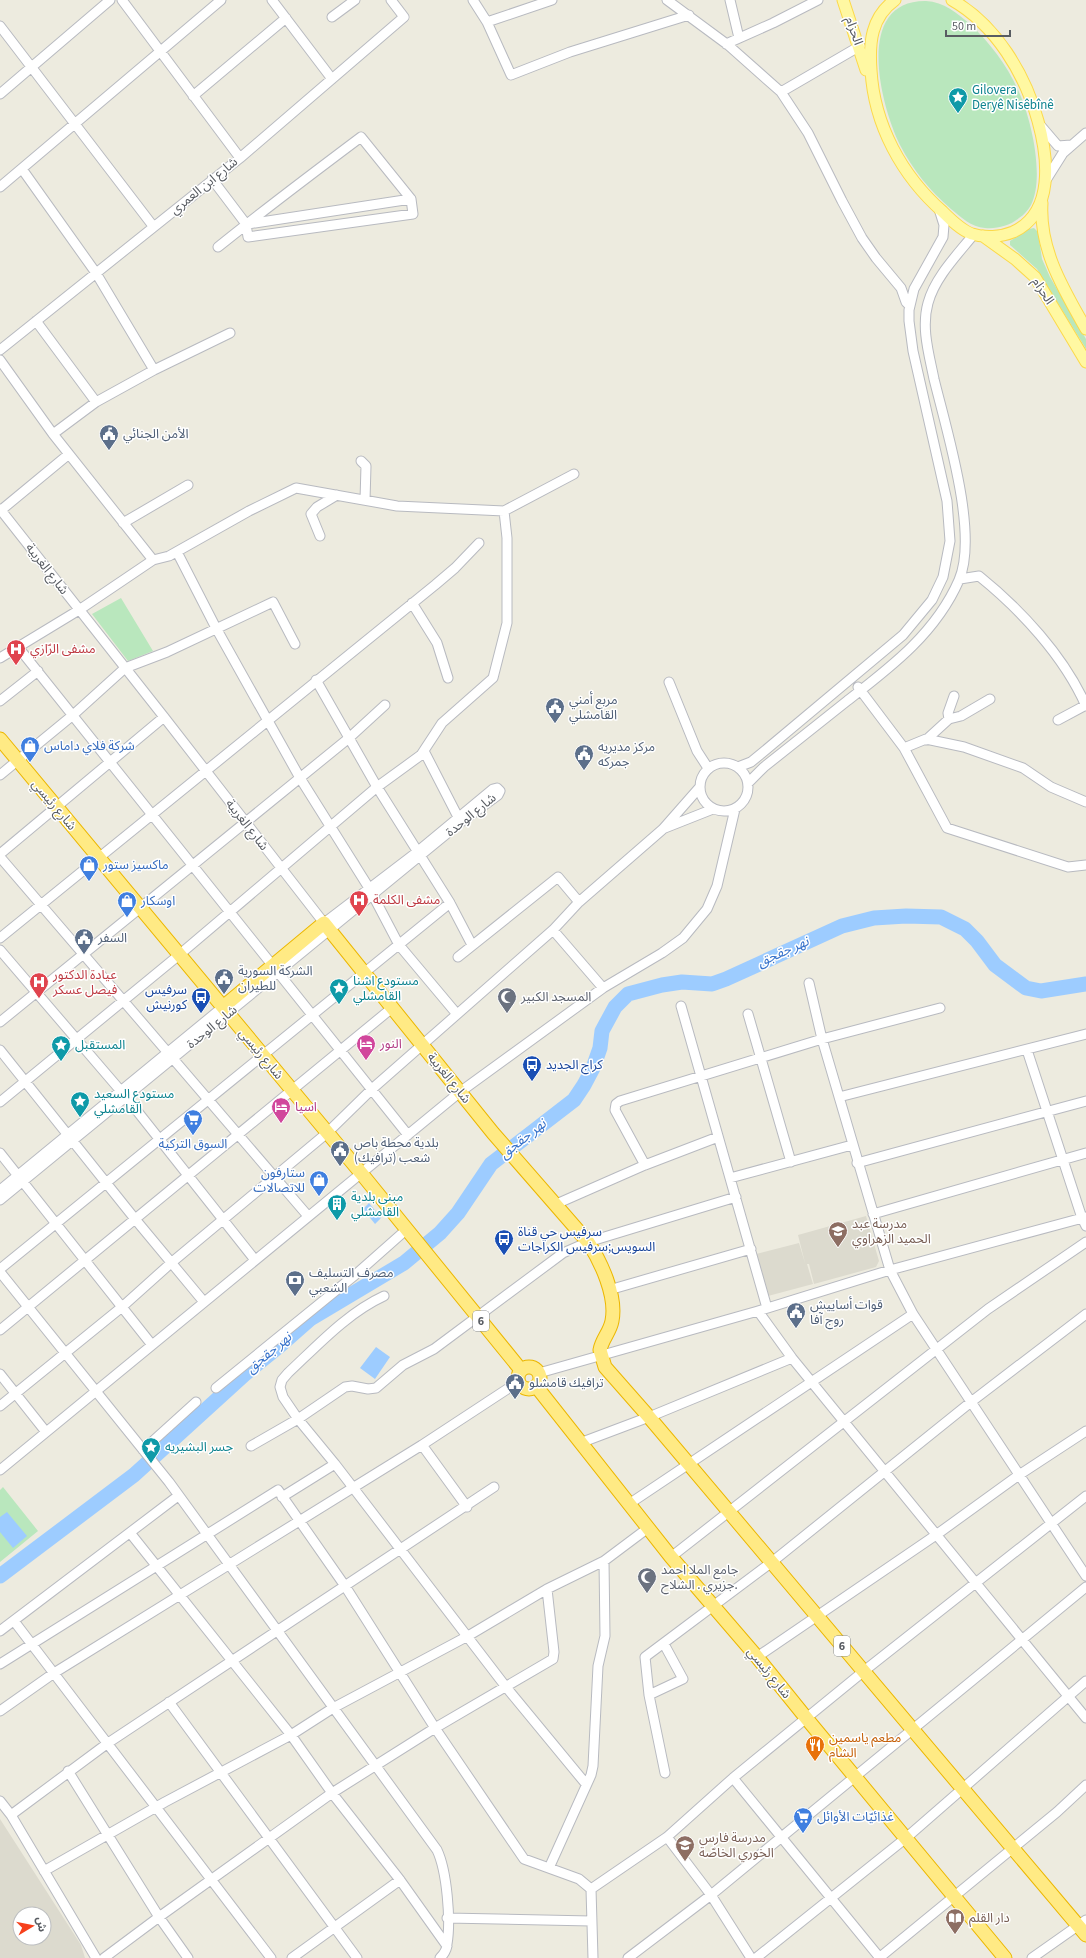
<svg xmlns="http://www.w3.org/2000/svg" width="1086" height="1958" font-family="'Source Sans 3','Noto Sans Arabic',sans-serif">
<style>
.education{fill:#dcdace;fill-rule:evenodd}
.green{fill:#b9e7bd}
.water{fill:#9dccff}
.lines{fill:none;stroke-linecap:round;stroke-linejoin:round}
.river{stroke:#9dccff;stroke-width:15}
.minor-casing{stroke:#b8bac0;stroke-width:11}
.major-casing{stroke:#fcd94a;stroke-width:13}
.highway-casing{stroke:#ecb700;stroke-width:15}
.minor{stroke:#fff;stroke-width:9}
.major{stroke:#fff8a2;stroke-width:11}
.highway{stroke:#ffea84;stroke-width:13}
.labels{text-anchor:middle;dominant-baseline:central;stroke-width:3;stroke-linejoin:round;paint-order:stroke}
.shield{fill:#fff;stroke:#8a8d91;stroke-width:1}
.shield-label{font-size:12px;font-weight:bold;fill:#585c62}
.street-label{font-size:13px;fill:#585c62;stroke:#fff}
.culture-label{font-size:13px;fill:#0d838f;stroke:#fff;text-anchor:start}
.service-label{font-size:13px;fill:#4e5e75;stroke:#fff;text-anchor:start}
.health-label{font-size:13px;fill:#be3a42;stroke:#fff;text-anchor:start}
.shop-label{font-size:13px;fill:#366cbe;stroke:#fff;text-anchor:start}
.transit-label{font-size:13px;fill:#164399;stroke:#fff;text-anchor:start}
.worship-label{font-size:13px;fill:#5b616d;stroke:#fff;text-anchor:start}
.hotel-label{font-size:13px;fill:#b23c85;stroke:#fff;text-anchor:start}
.education-label{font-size:13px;fill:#785e54;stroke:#fff;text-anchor:start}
.food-label{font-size:13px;fill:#c56008;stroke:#fff;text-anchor:start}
.water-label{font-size:14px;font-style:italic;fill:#3873cb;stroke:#fff}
</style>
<rect width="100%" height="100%" fill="#edebdf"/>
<path class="education" d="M866 1216 879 1261 876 1267 814 1284 809 1264H807L813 1284 768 1296 756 1254 799 1243 805 1263 798 1235Z
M0 1819 81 1945 85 1958H0ZM20 1914H44V1938H20Z"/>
<path class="green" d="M926 1C944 2 957 13 970 24 990 43 1007 65 1018 90 1031 117 1045 177 1031 205 1028 210 1024 215 1019 218 1010 226 997 229 985 228 971 227 961 217 951 209 930 191 913 170 900 145 881 107 853 0 926 1Z
M1034 228 1038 232 1042 259 1050 277 1086 339V349L1037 269 1010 245V241L1029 229Z
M121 598 153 651 128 661 92 614Z
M3 1487 38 1531 0 1562V1490Z"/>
<path class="water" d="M369 1203 381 1218 375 1224 363 1209Z
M376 1347 390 1357 375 1379 360 1368Z
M7 1512 27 1536 13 1548 0 1532V1517Z"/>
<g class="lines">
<path class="river" d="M0 1576 134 1475 245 1374 277 1348 310 1319 404 1263 440 1233 458 1213 491 1164 574 1100 584 1085 593 1068 600 1048 602 1031 615 1007 628 994 662 985 682 982 712 984 726 979 842 926 874 918 906 916 941 917 965 929 977 941 995 965 1026 988 1041 991 1086 984"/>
<defs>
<path id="minor" d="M122 0 240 158
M272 0 332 79
M473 0 487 22 511 75 570 52 689 15
M667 0 728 45 781 92 808 133 842 201 862 238 876 258 901 288 906 302 910 306
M730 0 739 38
M332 17 355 0
M487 22 552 0
M0 26 153 226
M726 44 773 23 818 0
M781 92 860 46
M0 94 110 0
M193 96 286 18
M1040 125 1058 146 1071 145
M22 169 96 273 154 370
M212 179 246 224 248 237 413 214 411 199 361 137C313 173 265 209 218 247
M1046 180 1063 153 1086 133
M0 187 221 0
M248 224 411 199
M36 321 96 402
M0 350 240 158 404 17 391 0
M0 360 53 434 153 560
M53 434 96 402 154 370 230 333
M361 461 366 466 365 500
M0 509 164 717 324 923 417 852 493 789 497 788 500 791 498 795 461 822 0 1200
M0 511 69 454
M123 523 188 485
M320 536 311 514 317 507 337 495
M177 552 216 628 300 778 369 888 399 945 456 1013
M960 579 979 576C1020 609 1064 656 1086 706
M412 603 437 643 448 678
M18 647 408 1135
M0 658 79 610 153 560 169 556 249 511 296 488 397 506 504 511
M316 680 377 787 450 903 472 945
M669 682 697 751 708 768
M858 687 904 748 947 828 1068 867 1086 865
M0 701 38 671
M949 719 948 713 954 696
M1058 720 1086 705
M926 740 949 719 961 716 990 699
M904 748 926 739 964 747 1023 768 1051 787 1086 802
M424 751 458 817
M700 787a24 24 0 1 1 48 0a24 24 0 1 1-48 0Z
M738 767 751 762 762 753 903 635 932 600 943 577 950 541 947 501 913 351 909 321V310L914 289 943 237 944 225 939 209
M0 775 73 715 125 668 167 652 273 602 295 644
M748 783 764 767C792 745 819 723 847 701 891 667 936 633 959 580 979 534 946 428 934 379 929 354 921 328 928 303 935 277 958 254 974 234
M665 828 713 809
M0 854 164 717
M0 857 308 1216
M553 930 603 988
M0 938 435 585 455 568 479 543
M0 950 126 1097 255 1260
M458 957 558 877 579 902
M809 983 822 1039 890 1270 913 1314 1086 1576
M681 1006 767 1308
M748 1014 791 1162
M0 1022 349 738 385 705
M0 1050 135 1219 204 1302
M1027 1050 1082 1218 1086 1226
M839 1097 1086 1034
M0 1102 179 955 377 787 421 755 442 723 493 678 507 623V538L504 511 574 474
M0 1153 152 1345
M857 1163 1086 1101
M645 1165 615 1110 616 1104 620 1101 822 1039 940 1008
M730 1178 852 1145
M0 1190 223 1007
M554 1205 645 1165 718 1137
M873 1214 1086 1153
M0 1269 450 903
M0 1272 169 1482 437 1850C447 1871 451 1921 447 1944 447 1950 444 1954 440 1958
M609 1290 751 1249
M384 1296C347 1313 317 1346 288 1373L282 1380 280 1387 283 1397 298 1419 335 1464 506 1687 586 1784
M758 1311 792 1358 1086 1718
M0 1330 392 1008
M539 1373 758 1311 890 1270 1086 1217
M0 1374 46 1432
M216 1388 355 1275 407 1229
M0 1406 122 1307 171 1263 327 1133 372 1089 553 930 579 902 663 829 699 788
M580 1443 649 1417 792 1358
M422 1445 467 1507
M251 1446 298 1419 345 1387 352 1386 368 1389 376 1388 403 1365 434 1349 563 1253 588 1242 736 1197
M143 1450 196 1402
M0 1470 460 1092 603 988 662 953 683 938 707 909 717 886 735 809
M282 1497 335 1464
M629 1504 913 1314
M131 1534 291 1735 332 1793 400 1880 447 1946
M671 1557 988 1309 1086 1242
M14 1621 271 1958
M0 1631 178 1496
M664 1644 683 1679 649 1695 665 1773
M757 1657 936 1535 1019 1475 1086 1431
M0 1664 278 1490 345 1586 435 1728 524 1859 579 1879 591 1889 593 1958
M649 1695 645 1657 772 1562 971 1402 1086 1314
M169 1702 357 1958
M0 1711 54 1673 422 1445 518 1382
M68 1771 159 1917 188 1958
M733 1778 880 1958
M0 1801 11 1815 96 1958
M11 1815 108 1743 494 1487
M667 1837 711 1895 751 1958
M549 1868 591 1775 593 1766 598 1666 605 1636 604 1561
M44 1871 165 1802 291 1735 333 1708 468 1636 547 1589 604 1561 648 1528
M591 1889 667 1837 733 1778 864 1671 1086 1496
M447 1918 591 1921
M104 1958 159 1917 332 1793 435 1728 553 1659 554 1652 547 1589
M292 1958 400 1880
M628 1958 711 1895 1086 1587
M756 1958 906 1838 1086 1681
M879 1958 1057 1812 1086 1785
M1032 1958 1086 1920"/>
<path id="major" d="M843 0 866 70
M895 0C871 17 869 43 871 70 874 125 902 176 943 212 951 220 961 230 972 234 985 238 1001 237 1013 232 1055 213 1048 157 1038 121 1025 74 996 25 952 0
M1042 203C1039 250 1064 290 1086 329
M983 236 1015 259 1035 277 1086 362"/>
<path id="highway" d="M0 739 361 1173 521 1370
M223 1007 324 923 493 1133 588 1242C601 1262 617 1296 612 1321 610 1332 602 1339 600 1350L605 1367 649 1417 1086 1935
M518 1378a11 11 0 1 1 22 0a11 11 0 1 1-22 0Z
M536 1386 671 1557 757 1657 807 1719 1005 1958"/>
</defs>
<use href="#minor" class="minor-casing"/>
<use href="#major" class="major-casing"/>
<use href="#highway" class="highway-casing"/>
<use href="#minor" class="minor"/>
<use href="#major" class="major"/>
<use href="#highway" class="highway"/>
</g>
<defs>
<symbol id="sight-pin" viewBox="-11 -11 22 30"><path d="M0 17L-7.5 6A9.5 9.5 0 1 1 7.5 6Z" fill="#0f9aa8" stroke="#fff"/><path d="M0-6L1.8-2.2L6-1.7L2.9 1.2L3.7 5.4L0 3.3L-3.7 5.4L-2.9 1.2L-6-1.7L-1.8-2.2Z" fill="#fff"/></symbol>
<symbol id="civic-pin" viewBox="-11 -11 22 30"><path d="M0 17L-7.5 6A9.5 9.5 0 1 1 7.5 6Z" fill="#5c6f8a" stroke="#fff"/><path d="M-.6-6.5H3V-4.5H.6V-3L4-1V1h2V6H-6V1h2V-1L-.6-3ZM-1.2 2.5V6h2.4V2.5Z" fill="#fff"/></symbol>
<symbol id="hospital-pin" viewBox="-11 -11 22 30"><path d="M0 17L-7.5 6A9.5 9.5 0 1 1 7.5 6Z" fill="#e0444e" stroke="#fff"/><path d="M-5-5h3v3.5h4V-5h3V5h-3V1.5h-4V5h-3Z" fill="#fff"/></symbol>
<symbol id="shop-pin" viewBox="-11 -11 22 30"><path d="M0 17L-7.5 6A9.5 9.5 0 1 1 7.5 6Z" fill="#3f7fe0" stroke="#fff"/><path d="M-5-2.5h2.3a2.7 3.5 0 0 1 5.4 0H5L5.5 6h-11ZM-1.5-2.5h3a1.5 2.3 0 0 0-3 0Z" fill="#fff"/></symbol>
<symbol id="bus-pin" viewBox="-11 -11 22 30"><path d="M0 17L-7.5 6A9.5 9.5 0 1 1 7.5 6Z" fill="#1a4fb4" stroke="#fff"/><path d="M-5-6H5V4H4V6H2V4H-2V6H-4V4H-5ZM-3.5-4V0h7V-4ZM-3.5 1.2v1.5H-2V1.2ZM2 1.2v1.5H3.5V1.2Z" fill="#fff"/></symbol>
<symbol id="mosque-pin" viewBox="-11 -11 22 30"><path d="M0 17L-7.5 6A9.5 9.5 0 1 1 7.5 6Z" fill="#6b7280" stroke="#fff"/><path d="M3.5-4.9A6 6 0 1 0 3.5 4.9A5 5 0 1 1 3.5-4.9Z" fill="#fff"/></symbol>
<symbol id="hotel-pin" viewBox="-11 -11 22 30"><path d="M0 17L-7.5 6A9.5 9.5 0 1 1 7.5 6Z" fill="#d1479c" stroke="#fff"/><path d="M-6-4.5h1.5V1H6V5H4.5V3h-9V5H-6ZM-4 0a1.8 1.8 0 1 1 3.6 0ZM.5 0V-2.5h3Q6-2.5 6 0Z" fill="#fff"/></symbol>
<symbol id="supermarket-pin" viewBox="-11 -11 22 30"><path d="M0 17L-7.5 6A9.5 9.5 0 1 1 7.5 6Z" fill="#3f7fe0" stroke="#fff"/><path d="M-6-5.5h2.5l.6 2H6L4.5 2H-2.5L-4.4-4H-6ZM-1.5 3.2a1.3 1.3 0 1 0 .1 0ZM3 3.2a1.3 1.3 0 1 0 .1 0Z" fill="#fff"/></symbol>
<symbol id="building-pin" viewBox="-11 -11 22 30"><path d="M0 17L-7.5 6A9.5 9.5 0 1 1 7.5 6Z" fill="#0f9aa8" stroke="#fff"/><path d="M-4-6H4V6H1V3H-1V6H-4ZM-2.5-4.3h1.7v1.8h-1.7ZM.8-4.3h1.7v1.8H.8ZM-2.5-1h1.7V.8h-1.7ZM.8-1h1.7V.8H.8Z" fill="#fff"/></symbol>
<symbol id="school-pin" viewBox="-11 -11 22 30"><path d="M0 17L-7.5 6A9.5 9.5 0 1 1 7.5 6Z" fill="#8d6e63" stroke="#fff"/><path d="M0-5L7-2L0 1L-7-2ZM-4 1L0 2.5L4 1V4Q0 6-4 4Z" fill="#fff"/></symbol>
<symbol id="bank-pin" viewBox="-11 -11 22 30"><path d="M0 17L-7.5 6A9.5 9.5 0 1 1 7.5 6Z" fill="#5c6f8a" stroke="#fff"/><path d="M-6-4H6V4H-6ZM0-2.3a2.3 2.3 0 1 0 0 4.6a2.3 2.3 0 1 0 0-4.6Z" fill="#fff"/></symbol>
<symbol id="restaurant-pin" viewBox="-11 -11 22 30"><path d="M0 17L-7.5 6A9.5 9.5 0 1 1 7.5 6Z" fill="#e8710a" stroke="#fff"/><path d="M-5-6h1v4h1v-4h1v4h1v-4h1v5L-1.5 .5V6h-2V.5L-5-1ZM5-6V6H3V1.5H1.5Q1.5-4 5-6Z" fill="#fff"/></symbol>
<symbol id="library-pin" viewBox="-11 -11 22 30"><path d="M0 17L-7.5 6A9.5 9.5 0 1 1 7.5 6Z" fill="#8d6e63" stroke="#fff"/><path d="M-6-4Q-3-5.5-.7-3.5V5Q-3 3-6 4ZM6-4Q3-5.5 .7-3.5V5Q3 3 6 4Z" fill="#fff"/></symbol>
</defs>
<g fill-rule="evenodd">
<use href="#sight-pin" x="947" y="86" width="22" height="30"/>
<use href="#civic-pin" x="98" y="423" width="22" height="30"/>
<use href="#hospital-pin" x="5" y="638" width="22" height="30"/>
<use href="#civic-pin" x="544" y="696" width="22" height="30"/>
<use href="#shop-pin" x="19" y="735" width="22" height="30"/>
<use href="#civic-pin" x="573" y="743" width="22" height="30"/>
<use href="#shop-pin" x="78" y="854" width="22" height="30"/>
<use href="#hospital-pin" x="348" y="889" width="22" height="30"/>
<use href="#shop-pin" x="116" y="890" width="22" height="30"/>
<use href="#civic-pin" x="73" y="927" width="22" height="30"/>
<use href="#civic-pin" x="213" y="967" width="22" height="30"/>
<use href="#hospital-pin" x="28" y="971" width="22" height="30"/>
<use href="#sight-pin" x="328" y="977" width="22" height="30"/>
<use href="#bus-pin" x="190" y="986" width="22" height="30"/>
<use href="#mosque-pin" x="496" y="986" width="22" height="30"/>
<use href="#hotel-pin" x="355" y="1033" width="22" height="30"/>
<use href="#sight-pin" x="50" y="1034" width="22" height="30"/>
<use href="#bus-pin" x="521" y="1054" width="22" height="30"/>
<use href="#sight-pin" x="69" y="1090" width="22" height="30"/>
<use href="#hotel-pin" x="270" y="1096" width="22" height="30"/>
<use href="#supermarket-pin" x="182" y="1108" width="22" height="30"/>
<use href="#civic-pin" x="329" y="1139" width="22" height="30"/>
<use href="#shop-pin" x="308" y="1169" width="22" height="30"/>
<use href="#building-pin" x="326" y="1193" width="22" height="30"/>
<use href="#school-pin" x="827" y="1220" width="22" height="30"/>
<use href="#bus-pin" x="493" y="1228" width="22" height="30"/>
<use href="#bank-pin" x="284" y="1269" width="22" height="30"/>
<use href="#civic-pin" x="785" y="1301" width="22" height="30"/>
<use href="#civic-pin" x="504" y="1372" width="22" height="30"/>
<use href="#sight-pin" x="140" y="1436" width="22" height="30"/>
<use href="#mosque-pin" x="636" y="1566" width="22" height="30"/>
<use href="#restaurant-pin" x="804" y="1734" width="22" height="30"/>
<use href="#supermarket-pin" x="792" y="1806" width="22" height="30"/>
<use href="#school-pin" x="674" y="1834" width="22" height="30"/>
<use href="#library-pin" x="944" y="1907" width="22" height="30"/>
</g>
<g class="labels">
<g class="shield">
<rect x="473" y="1311" width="16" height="20" rx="3"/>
<rect x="834" y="1636" width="16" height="20" rx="3"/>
</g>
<g class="shield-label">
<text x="481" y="1321">6</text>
<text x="842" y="1646">6</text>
</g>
<g class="street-label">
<text transform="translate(854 31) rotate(71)">الحزام</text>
<text transform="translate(204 186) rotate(-39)">شارع ابن العمري</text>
<text transform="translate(1043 291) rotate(57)">الحزام</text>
<text transform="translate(47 569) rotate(52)">شارع الغربية</text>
<text transform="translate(54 805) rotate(50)">شارع رئيسي</text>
<text transform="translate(471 815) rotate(-39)">شارع الوحدة</text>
<text transform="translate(247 825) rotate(52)">شارع الغربية</text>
<text transform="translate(212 1027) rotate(-39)">شارع الوحدة</text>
<text transform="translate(261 1054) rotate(50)">شارع رئيسي</text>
<text transform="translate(449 1078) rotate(51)">شارع الغربية</text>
<text transform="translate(769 1673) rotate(51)">شارع رئيسي</text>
</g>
<g class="culture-label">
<text x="972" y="90">Gilovera<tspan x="972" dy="15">Deryê Nisêbînê</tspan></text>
<text x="353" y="981">مستودع اشنا<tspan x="353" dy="15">القامشلي</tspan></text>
<text x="75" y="1045">المستقبل</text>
<text x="94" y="1094">مستودع السعيد<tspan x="94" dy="15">القامشلي</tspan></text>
<text x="351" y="1197">مبنى بلدية<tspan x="351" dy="15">القامشلي</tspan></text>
<text x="165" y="1447">جسر البشيريه</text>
</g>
<g class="service-label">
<text x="123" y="434">الأمن الجنائي</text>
<text x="569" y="700">مربع أمني<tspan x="569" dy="15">القامشلي</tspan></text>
<text x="598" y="747">مركز مديريه<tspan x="598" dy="15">جمركه</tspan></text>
<text x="98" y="938">السفر</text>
<text x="238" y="971">الشركة السورية<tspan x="238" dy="15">للطيران</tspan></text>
<text x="354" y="1143">بلدية محطة باص<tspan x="354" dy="15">شعب (ترافيك)</tspan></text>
<text x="309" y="1273">مصرف التسليف<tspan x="309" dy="15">الشعبي</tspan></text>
<text x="810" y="1305">قوات أساييش<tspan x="810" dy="15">روج آفا</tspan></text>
<text x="529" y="1383">ترافيك قامشلو</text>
</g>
<g class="health-label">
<text x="30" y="649">مشفى الرّازي</text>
<text x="373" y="900">مشفى الكلمة</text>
<text x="53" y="975">عيادة الدكتور<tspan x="53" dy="15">فيصل عسكر</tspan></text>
</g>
<g class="shop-label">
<text x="44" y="746">شركة فلاي داماس</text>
<text x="103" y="865">ماكسيز ستور</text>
<text x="141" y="901">اوسكار</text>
<text x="193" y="1144" text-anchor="middle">السوق التركية</text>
<text x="305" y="1173" text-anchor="end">ستارفون<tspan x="305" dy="15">للاتصالات</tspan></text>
<text x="817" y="1817">غذائيّات الأوائل</text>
</g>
<g class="transit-label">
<text x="187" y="990" text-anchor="end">سرفيس<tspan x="187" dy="15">كورنيش</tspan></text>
<text x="546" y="1065">كراج الجديد</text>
<text x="518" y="1232">سرفيس حي قناة<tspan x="518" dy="15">السويس;سرفيس الكراجات</tspan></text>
</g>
<g class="worship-label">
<text x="521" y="997">المسجد الكبير</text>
<text x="661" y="1570">جامع الملا احمد<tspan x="661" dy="15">جزيري . الشلاح.</tspan></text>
</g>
<g class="hotel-label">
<text x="380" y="1044">النور</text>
<text x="295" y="1107">اسيا</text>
</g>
<g class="education-label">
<text x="852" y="1224">مدرسة عبد<tspan x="852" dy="15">الحميد الزهراوي</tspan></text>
<text x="699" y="1838">مدرسة فارس<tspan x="699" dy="15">الخوري الخاصّة</tspan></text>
<text x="969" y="1918">دار القلم</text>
</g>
<g class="food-label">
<text x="829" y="1738">مطعم ياسمين<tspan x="829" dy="15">الشام</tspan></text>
</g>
<g class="water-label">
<text transform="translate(783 952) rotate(-24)">نهر جقجق</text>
<text transform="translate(523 1139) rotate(-38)">نهر جقجق</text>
<text transform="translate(269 1353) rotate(-40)">نهر جقجق</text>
</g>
</g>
<g transform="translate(32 1926) rotate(80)"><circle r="19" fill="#ffffff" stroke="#bcbec0"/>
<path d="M0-3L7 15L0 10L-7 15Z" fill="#f6401c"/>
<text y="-6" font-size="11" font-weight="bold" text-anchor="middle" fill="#585c62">ش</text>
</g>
<path d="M946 30v6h64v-6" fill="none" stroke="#585c62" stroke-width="2"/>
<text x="952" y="30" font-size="12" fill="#585c62" stroke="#ffffff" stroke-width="3" paint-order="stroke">50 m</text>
</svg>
